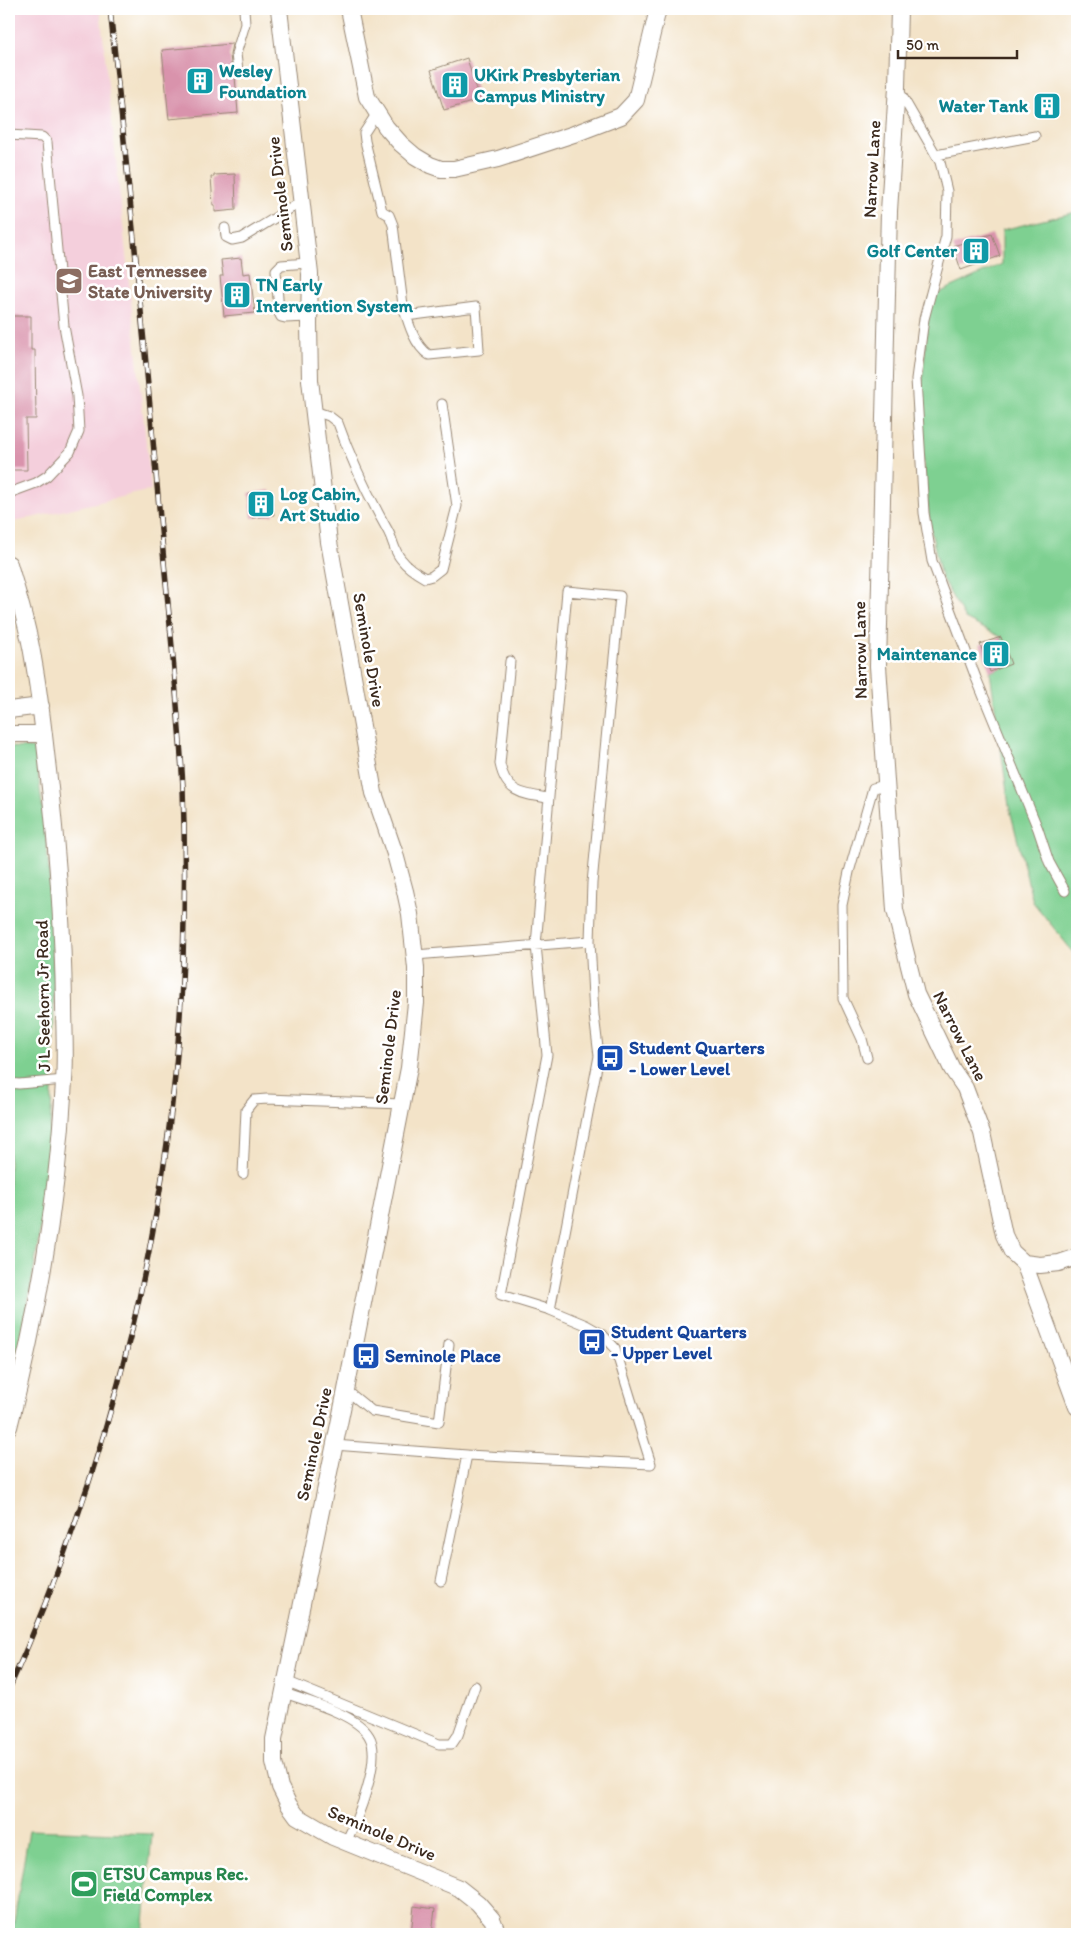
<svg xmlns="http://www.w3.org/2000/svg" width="1086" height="1943" font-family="Itim,sans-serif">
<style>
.built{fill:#f4cfdc}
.green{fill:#7ed091;stroke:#5c7d58}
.building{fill:#d993ac}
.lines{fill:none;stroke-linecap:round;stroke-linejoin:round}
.lane-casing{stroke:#978673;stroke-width:11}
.street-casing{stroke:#978673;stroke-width:18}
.lane{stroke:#fff;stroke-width:9}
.street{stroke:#fff;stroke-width:16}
.rail-casing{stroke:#3b2a1e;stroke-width:5.5}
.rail{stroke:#fff;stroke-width:4;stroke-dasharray:11;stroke-linecap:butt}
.labels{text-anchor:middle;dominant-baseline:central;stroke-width:5;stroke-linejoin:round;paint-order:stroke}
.culture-label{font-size:18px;font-weight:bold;fill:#0d838f;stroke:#fff;text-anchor:start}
.street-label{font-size:18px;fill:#3b2a1e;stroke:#fff}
.education-label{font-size:18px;font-weight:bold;fill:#785e54;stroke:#fff;text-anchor:start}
.transit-label{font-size:18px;font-weight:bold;fill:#164399;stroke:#fff;text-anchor:start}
.leisure-label{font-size:18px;font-weight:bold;fill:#27864d;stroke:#fff;text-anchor:start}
</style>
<rect width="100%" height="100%" fill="#fff"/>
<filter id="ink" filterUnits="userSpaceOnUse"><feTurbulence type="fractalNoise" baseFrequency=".02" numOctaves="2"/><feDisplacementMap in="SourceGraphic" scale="10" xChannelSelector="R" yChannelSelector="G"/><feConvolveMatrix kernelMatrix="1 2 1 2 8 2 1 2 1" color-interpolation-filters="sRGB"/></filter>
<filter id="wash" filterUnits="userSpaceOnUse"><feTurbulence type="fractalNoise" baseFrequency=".0096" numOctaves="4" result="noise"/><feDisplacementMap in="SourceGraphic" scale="20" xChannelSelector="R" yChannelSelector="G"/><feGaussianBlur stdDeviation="1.12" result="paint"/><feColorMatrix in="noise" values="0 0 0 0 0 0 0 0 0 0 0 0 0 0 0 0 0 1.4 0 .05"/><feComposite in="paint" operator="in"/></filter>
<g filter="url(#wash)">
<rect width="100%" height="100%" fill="#f3e3c8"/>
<path class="built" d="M9 9H100L151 490 9 523Z"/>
<path class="green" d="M1076 212 1077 215V957L1033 902 1009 806 990 672 1011 664 1001 637 965 619 941 577 930 526 919 420 930 297 1002 264V230Z
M9 747 32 748 34 749 36 755C41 800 48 845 50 890 60 1056 52 1224 9 1385Z
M29 1830 152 1834 143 1934H12Z"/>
<g id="blocks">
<path class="building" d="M232 44 230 55 232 72 235 76 238 113 169 119 162 50Z
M467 58 479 100 444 110 431 70Z
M1036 106a11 11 0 1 1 22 0a11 11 0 1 1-22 0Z
M235 174 236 210 215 212V205H213L211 177H214V175Z
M992 234 1000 256 961 270 953 246Z
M241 258 243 274 250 273 255 313 224 316 220 276H223L221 260Z
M9 316H31V350H35L36 419H26L27 470H9Z
M271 490 274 515 252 518 249 493Z
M1001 637 1011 664 990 672 980 644Z
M414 1906 435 1909 432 1934H411Z"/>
</g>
</g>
<g filter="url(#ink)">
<use href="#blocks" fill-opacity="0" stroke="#978673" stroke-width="1"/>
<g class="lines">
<defs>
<path id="lane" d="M238 71 236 54 245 24 244 9
M898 89 940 162 947 191 946 236 924 319 916 379 924 513 932 561 976 678 1038 829 1049 862 1065 891
M377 113 364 133 365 141 382 211 389 215 393 225 403 305C408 322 414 345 429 355L479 350 476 307 406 316
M9 135 42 137 47 142 64 326 77 396 79 431 70 452 47 476 36 483 9 493
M936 155 1035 136
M225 228 226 237 232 240 242 238 301 202
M308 263 281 265 276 270 279 313 281 317 285 318 309 317
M314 411 329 416 338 423C351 460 369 497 388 531 393 540 394 551 401 559 407 567 416 573 425 578L432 576 441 569 457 506 442 404
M510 661 500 764C506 793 522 794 548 798
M415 955 590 941 594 1015 599 1056 550 1310
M867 1058 862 1039 843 998 842 905 849 872 873 788 886 785
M9 1083 19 1084 65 1080
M243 1174 246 1110 254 1100 267 1099 402 1104
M346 1390 372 1411 439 1422 449 1344
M334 1445 467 1455 651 1464 615 1348 602 1334 586 1325 550 1310 501 1295 547 1055 536 945 567 591 620 596 592 883 590 941
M441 1581 467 1455
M286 1681 439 1744H452L458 1735 475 1686
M284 1693C307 1701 356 1714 369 1736 383 1758 357 1820 346 1842"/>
<path id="street" d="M279 9 310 274 309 324 310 380 329 542 374 793 395 854 405 891 410 914 416 968V1003L409 1068 346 1390 274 1739V1762L280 1787 289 1805 297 1816 333 1837 459 1888 478 1903 492 1919 498 1934
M349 9 367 97 386 127 401 144 415 156 430 165 441 169H454L498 159 574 134 621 116 636 100 658 9
M899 9 897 87 889 211 878 666 895 910 916 994 952 1069 965 1088 982 1133 1004 1235 1012 1252 1024 1263 1040 1265 1059 1263 1077 1257
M9 564C18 595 28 626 33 658 41 701 45 745 50 788 58 860 63 931 64 1002 64 1029 66 1055 64 1081 58 1198 38 1314 9 1427
M9 710 41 706
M9 734H44
M1024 1263 1077 1407"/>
</defs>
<use href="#lane" class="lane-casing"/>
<use href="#street" class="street-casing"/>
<use href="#lane" class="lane"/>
<use href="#street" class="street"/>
<defs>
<path id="rail" d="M9 1689C112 1460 174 1210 183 959 185 902 185 844 183 787 178 701 169 616 161 530 146 356 129 182 110 9"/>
</defs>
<use href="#rail" class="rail-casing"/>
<use href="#rail" class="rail"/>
</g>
</g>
<defs>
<symbol id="building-square" viewBox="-11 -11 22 22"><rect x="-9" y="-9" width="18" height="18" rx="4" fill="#0f9aa8" stroke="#fff"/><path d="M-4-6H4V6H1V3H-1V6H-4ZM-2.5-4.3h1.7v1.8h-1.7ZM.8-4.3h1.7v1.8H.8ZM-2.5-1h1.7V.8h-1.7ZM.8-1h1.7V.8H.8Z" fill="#fff"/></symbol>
<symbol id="university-square" viewBox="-11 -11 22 22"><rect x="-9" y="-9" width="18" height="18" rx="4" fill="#8d6e63" stroke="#fff"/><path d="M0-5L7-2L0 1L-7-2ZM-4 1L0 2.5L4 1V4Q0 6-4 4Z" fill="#fff"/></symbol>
<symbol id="bus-square" viewBox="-11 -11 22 22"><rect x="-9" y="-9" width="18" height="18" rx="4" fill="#1a4fb4" stroke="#fff"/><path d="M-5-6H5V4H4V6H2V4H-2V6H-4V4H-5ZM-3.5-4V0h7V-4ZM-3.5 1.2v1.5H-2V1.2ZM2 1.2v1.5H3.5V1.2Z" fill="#fff"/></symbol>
<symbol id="stadium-square" viewBox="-11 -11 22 22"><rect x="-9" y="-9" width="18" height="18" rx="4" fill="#2e9e5b" stroke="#fff"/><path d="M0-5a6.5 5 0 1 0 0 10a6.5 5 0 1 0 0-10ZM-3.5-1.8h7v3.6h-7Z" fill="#fff"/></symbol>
</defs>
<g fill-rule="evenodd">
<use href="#building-square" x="184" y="65" width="32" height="32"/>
<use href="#building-square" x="439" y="69" width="32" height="32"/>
<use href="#building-square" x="1031" y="90" width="32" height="32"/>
<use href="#building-square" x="960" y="235" width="32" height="32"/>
<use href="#university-square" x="53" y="265" width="32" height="32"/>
<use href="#building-square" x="221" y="279" width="32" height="32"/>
<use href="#building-square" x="245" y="488" width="32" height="32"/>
<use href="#building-square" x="980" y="638" width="32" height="32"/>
<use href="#bus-square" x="594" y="1042" width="32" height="32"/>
<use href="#bus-square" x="576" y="1326" width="32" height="32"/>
<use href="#bus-square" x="350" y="1340" width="32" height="32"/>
<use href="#stadium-square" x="68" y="1868" width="32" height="32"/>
</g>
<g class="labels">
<g class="culture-label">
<text x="219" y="71">Wesley<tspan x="219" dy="21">Foundation</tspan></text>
<text x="474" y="75">UKirk Presbyterian<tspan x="474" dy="21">Campus Ministry</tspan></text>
<text x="1028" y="106" text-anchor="end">Water Tank</text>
<text x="957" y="251" text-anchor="end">Golf Center</text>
<text x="256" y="285">TN Early<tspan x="256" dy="21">Intervention System</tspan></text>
<text x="280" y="494">Log Cabin,<tspan x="280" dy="21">Art Studio</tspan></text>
<text x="977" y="654" text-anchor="end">Maintenance</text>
</g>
<g class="street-label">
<text transform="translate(872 169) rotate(-87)">Narrow Lane</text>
<text transform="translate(280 194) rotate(-97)">Seminole Drive</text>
<text transform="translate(369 650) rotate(80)">Seminole Drive</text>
<text transform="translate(860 650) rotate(-91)">Narrow Lane</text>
<text transform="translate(43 996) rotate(-91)">J L Seehorn Jr Road</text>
<text transform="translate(960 1036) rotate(63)">Narrow Lane</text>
<text transform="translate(388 1047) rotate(-83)">Seminole Drive</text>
<text transform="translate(314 1444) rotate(-78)">Seminole Drive</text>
<text transform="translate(382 1833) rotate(23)">Seminole Drive</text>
</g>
<g class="education-label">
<text x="88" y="271">East Tennessee<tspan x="88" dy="21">State University</tspan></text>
</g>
<g class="transit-label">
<text x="629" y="1048">Student Quarters<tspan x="629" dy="21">- Lower Level</tspan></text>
<text x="611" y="1332">Student Quarters<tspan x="611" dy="21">- Upper Level</tspan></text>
<text x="385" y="1356">Seminole Place</text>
</g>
<g class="leisure-label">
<text x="103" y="1874">ETSU Campus Rec.<tspan x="103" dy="21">Field Complex</tspan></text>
</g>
</g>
<rect width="1086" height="1943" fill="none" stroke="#fff" stroke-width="30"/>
<path d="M898 50v8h119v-8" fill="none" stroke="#3b2a1e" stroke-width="2.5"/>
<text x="906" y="50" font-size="15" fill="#3b2a1e" stroke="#ffffff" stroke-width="4" paint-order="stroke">50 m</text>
</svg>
